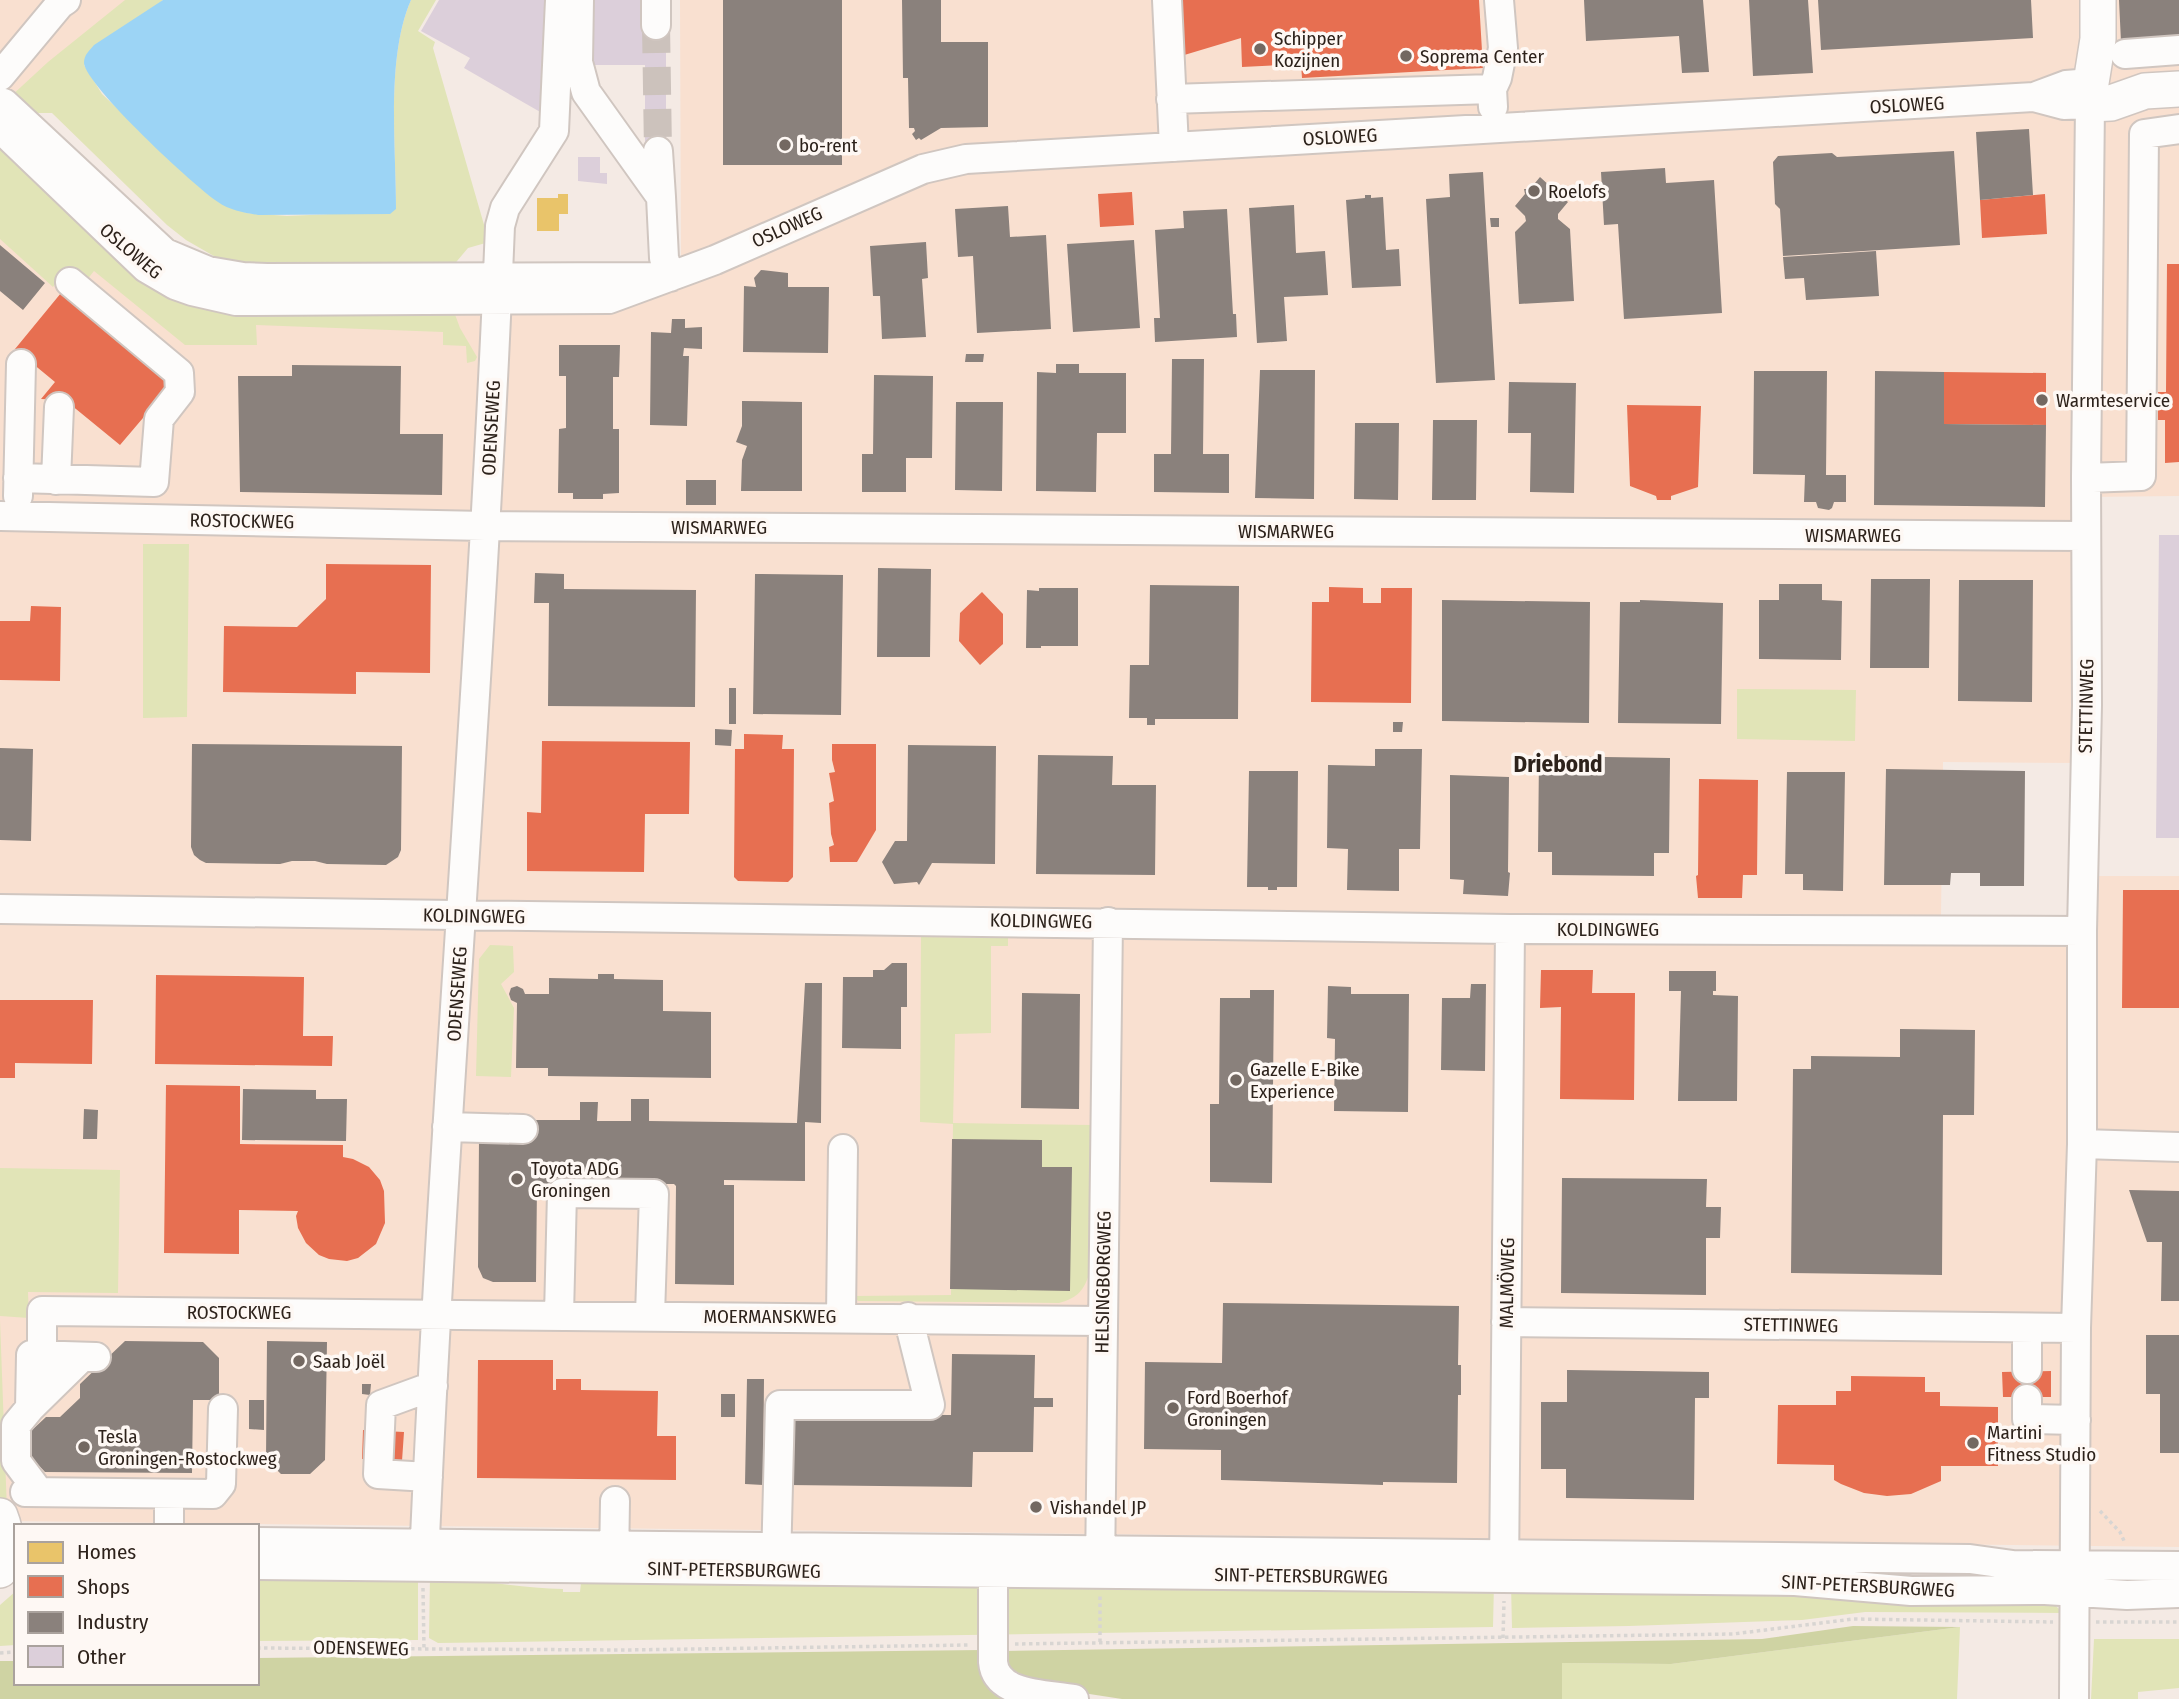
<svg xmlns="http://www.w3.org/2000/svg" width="2179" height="1699" font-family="'Fira Sans Condensed',sans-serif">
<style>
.built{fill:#f9e0d0}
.green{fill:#e1e4b7}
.forest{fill:#cfd3a3}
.water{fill:#9cd4f5}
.homes{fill:#e9c46a}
.shops{fill:#e76f51}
.industry{fill:#8a817c}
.building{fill:#dccfda}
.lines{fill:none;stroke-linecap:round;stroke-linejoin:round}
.minor-tunnel{stroke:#ccc2bc;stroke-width:28;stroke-dasharray:28 14;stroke-linecap:butt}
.minor-casing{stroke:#d0c6c0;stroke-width:32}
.major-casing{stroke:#d0c6c0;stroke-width:38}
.path{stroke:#d8d5d2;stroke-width:3.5;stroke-dasharray:3.5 3.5;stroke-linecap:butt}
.minor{stroke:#fdfcfb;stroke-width:28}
.major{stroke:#fdfcfb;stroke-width:35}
.poi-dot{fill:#736861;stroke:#fef8f4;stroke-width:2.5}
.labels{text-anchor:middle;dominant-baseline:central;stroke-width:7;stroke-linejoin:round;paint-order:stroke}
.poi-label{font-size:19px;fill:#2d221b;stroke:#fef8f4;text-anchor:start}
.street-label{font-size:19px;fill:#2d221b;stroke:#fef8f4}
.quarter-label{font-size:23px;font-weight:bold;fill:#2d221b;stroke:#fef8f4}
</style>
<rect width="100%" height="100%" fill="#f4eae4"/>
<path class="built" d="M0 0H153L117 25 24 129 207 274 681 266 680 0H2179V496L2086 497 2083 763 1943 762 1941 915 2083 919V876H2179V1547L8 1521 0 1507Z"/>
<path class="green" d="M125 0H163L84 65 102 94 199 186 246 213 287 216 332 214 396 209C396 146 386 57 411 0H436L418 31 435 42 433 48 489 242 468 248 452 267 275 270 219 259 186 240 167 225 52 113H25L9 98 48 62Z
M0 149 136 268 453 309 460 328 477 357 475 361 467 363 466 346 443 345V332L256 325 257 345H185L94 271 86 281 59 279 53 287 0 239Z
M143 544H189L187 717 143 718Z
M1737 689 1856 690 1855 741 1737 739Z
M921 937 1008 938V946H991V1033L955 1034 953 1123 1093 1125 1090 1272C1084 1290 1078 1298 1059 1303L858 1301 854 1296 951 1295 953 1124 920 1122Z
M490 945 513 946 514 972 501 984 514 1008 511 1077 476 1076 479 959Z
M0 1168 120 1170 118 1293 28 1292 29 1318 0 1316Z
M0 1320 7 1511 0 1499Z
M257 1574 418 1575V1640L257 1641Z
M430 1576C475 1579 518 1588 563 1589V1592H580L581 1583 617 1577 1494 1584 1493 1627 438 1643 429 1638Z
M1511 1585 2048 1598 2063 1613 1865 1612 1802 1620 1629 1626 1512 1628Z
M16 1591V1645L0 1646V1605Z
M1960 1627 1957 1699H1562L1561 1663 1671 1664Z
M2094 1639H2179V1688L2138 1692V1699H2091Z"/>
<path class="forest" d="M1853 1626 1960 1627 1671 1664 1562 1663V1699H1122L1011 1682 1002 1651 1762 1639Z
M983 1650 1008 1699H0V1661H16V1683H257V1658Z"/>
<path class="water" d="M163 0H411C386 57 396 146 396 209L390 214 258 215C245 213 229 210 218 202 195 187 86 86 84 63 84 55 89 51 94 45Z"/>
<path class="homes" d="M558 194H568V214H559V231H537V198H558Z"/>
<path class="shops" d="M1178 0H1479L1483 68 1302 78 1301 64 1242 67 1241 38 1181 56Z
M1132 192 1134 225 1100 227 1098 194Z
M2045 194 2047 234 1982 238 1980 200Z
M2167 264H2179V462L2165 463V420H2158V392H2166Z
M61 293 171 385 120 445 65 400 41 399 55 382 15 349Z
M1944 372 2046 373V425L1944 424Z
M1627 405 1701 406 1698 487 1671 496V500H1657L1656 496 1630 486Z
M326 564 431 565 430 673 356 672V694L223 692 224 626 297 627 326 599Z
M1329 587 1363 588V603H1381V588H1412L1411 703 1311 702 1312 602H1329Z
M982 592 1003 614V644L980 665 959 641 960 613Z
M31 606 61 607 60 681 0 680V621H30Z
M744 734 783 735 782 749H794L793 877 788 882 738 881 734 877 735 749H744Z
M542 741 690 742 689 814H645L644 872 527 871V812L541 813Z
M832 744H876V830L857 862H830L829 847 834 845 831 834 829 803 834 801 829 773 835 772 832 760Z
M1699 779 1758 780 1757 875H1743L1742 898H1698L1696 876 1698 875Z
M2123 890H2179V1008H2122Z
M1541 970H1593L1592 993H1635L1634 1100 1560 1099 1561 1007 1540 1008Z
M156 975 304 977 303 1036H333L332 1066 155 1064Z
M0 1000H93L92 1064 15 1063V1078H0Z
M166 1085 240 1086V1144L343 1145V1157L353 1159 369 1167 380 1180 384 1191 385 1223 376 1244 358 1258 347 1261 329 1259 319 1255 306 1243 298 1228 296 1216 298 1211 239 1210V1254L164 1253Z
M478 1360H553V1390H556V1379H581V1390L658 1391 657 1436H676V1480L477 1478Z
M2051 1371V1397H2003L2002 1372Z
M1851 1376 1925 1377V1392H1940V1406L1998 1407V1466H1941V1481L1911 1494 1887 1496 1864 1493 1841 1484 1834 1480V1465L1777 1464 1778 1405H1836V1391H1851Z
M363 1430 404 1432 402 1461 362 1459Z"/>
<path class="industry" d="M723 0H842V165H723Z
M902 0H941V42H988V127L941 128 921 140 919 138 916 140 912 134 915 131 914 128H909L908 78H903Z
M1584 0H1703L1709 72 1682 73 1679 36 1586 41Z
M1749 0H1808L1813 73 1753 76Z
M1818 0H2031L2033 38 1821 50Z
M2119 0H2179V45L2121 42Z
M2029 129 2033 195 1980 200 1976 132Z
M1954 151 1960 245 1783 256 1780 209 1775 204 1773 162 1778 156 1832 153 1837 157Z
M1665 168 1666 183 1714 180 1722 313 1624 319 1618 224 1604 225 1601 172Z
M1483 172 1495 380 1436 383 1426 199 1450 197 1449 174Z
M1540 177 1551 187H1556L1557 193 1568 202 1558 214V219L1570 229 1574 301 1519 304 1515 232 1526 221 1525 216 1515 206 1525 194 1524 189H1530Z
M1365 195H1371V198L1383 197 1386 250 1399 249 1401 286 1352 288 1346 200 1365 198Z
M1294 205 1296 253 1325 251 1328 295 1284 297 1287 341 1257 343 1249 208Z
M1008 206 1010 237 1046 235 1051 329 977 333 973 256 958 257 955 209Z
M1227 209 1233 314H1236L1237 337 1155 342 1154 318H1160L1155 230 1184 228 1183 211Z
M1490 218H1499V227H1491Z
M1134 240 1140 328 1073 332 1067 244Z
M926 242 928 278 922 279 926 337 882 339 880 296H873L870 246Z
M0 245 45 283 23 310 0 291Z
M1876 251 1879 296 1806 300 1804 278 1785 279 1783 257Z
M761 270 788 273V287H829L828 353 743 352 744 286 756 287 754 278Z
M672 319H685V328L702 327V349L684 348 683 356H689L687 426 650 425 651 332 671 333Z
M559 345H620L619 377H613V429H619V493L603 494V499H573V493H558L559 429 566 428V376H559Z
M966 354H984L983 362H965Z
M1172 359H1204L1203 454H1229V493L1154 492V454H1171Z
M1056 364H1079V373H1126V433H1097L1096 492 1036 491 1037 372 1056 373Z
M292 365 401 366 400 434H443L442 495 240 492 238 376H292Z
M1260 370H1315L1314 499 1255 498Z
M1754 371H1827L1826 475H1846V502H1834L1832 508 1829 510 1818 508 1816 502H1804L1805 475 1753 474Z
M1875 371 1944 372V424L2046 425 2045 507 1874 505Z
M874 375 933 376 932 458H906V492H862V454H873Z
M1509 382 1576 383 1574 493 1530 492 1531 433H1508Z
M742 401 802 402V491H741L742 460 747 446 736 442 742 426Z
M956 402H1003L1002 491 955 490Z
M1433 420H1477L1476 500H1432Z
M1355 423H1399L1398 500 1354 499Z
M686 480H716V505H686Z
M878 568 931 569 930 657H877Z
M535 573 564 574V589L696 590 695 707 548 706 549 603H534Z
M755 574 843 575 841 715 753 714Z
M1871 579H1930L1929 668H1870Z
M1959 580H2033L2032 702 1958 701Z
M1779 584H1822V600L1842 601 1841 660 1759 659V600H1779Z
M1150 585 1239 586 1238 719H1155V725H1147V718H1129L1130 665H1149Z
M1039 588H1078V646H1041V648H1026L1027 590 1039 591Z
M1442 600 1590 602 1589 723 1442 721Z
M1640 600 1723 603 1721 724 1618 723 1620 602H1640Z
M729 688H736V724H729Z
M1393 722H1403L1402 732H1393Z
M715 729 732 730 731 746 715 745Z
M192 744 402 746 401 850 398 857 386 865 327 864 315 861H292L280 864 206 863 200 860 194 855 191 847Z
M908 745 996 746 995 864 932 863 919 885 917 882 894 884 882 862 895 841H907Z
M0 748 33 749 31 841 0 840Z
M1375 749H1422L1420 849H1399V891L1347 890 1348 849 1327 848 1328 765 1375 766Z
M1038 755 1113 756 1112 785H1156L1155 875 1036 874Z
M1539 756 1670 758 1669 853H1654V876L1552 875V852H1538Z
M1886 769 2025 771 2024 886H1980V873H1951L1950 885H1884Z
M1249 771H1298L1297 887H1277V890H1268V887H1247Z
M1787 772H1845L1843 891 1803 890V874H1785Z
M1450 775 1509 777 1508 872 1510 873 1508 896 1463 894 1464 880 1450 879Z
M892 963H907V1007H901V1049L842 1048 843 977H873V970H884Z
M1669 971H1716V991H1713V995L1738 996 1737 1101H1678L1681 991H1669Z
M598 974H614V979L663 980V1011L711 1012V1078L548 1076V1068H516L517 1003 511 1000 509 994 511 988 517 986 523 989 525 994H549V978L598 979Z
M805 983H822L821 1123 805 1122V1181L724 1180V1185H734V1285L675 1284 676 1186 674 1184H537L536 1282H493L483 1278 478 1267 479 1140 527 1120H580V1102H598L597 1121H631V1099H649V1121L797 1123Z
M1471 984H1486L1485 1071 1441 1070 1442 998H1470Z
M1328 986 1351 987V994H1409L1408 1112 1334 1111 1335 1039 1327 1038Z
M1250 990H1274L1272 1183 1210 1182V1104H1219L1220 998H1250Z
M1022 993 1080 994 1079 1109 1021 1108Z
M1900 1029 1975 1030 1974 1115H1943L1942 1275 1791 1273 1793 1069H1811V1056L1900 1057Z
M243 1089 316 1090V1099H347L346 1141 242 1140Z
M84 1109 98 1110 97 1139H83Z
M952 1139 1042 1140V1167H1072L1070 1291 950 1289Z
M1562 1178 1707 1179 1706 1207H1721L1720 1238H1706V1295L1561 1293Z
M2129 1190 2179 1191V1301H2161L2162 1242H2147Z
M1223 1303 1459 1306 1458 1365H1461V1395H1458L1457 1483 1383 1482V1485L1221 1480V1450L1144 1449 1145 1362 1222 1363Z
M2146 1335H2179V1453H2160V1394H2146Z
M125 1341 203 1342 219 1358V1400H193L192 1473 45 1472 31 1457V1431L46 1417H60L80 1398V1384Z
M267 1341 327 1342 325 1460 310 1474H281L266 1459Z
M952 1354 1035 1355 1034 1398H1053V1407H1034L1033 1452H973L972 1487 788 1485 789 1414 951 1415Z
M1567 1370 1709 1372V1398H1695L1694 1500 1566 1498V1469H1541V1402H1567Z
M747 1379H764L763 1485 745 1484Z
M362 1384H371L370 1395 362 1394Z
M721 1394H735V1417H721Z
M249 1400H264V1430L249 1429Z"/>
<path class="building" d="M439 0H552L542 113 464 68 470 58 421 31Z
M588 0H645V34H666V146H645V65H588Z
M578 157H600V173H607V184L578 181Z
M2159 535H2179V838H2156Z"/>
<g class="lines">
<path class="minor-tunnel" d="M656 25 658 151"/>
<defs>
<path id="minor" d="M579 0 578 62 586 92 661 197 664 258 670 277
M656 0V25
M1167 0 1174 147
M2125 54 2179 50
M0 76 60 4 66 0
M2034 97 2066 85 2091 83
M1171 99 1492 89
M0 102 4 103 165 253 208 271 243 277 267 278 653 277
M1493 107 1492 89 1497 78 1503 48 1499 0
M0 128 146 268 175 285 192 291 236 301 609 299 715 260 923 169 966 159 2034 97 2064 105 2090 104 2086 478 2087 705 2082 931V1144L2076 1328 2074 1699
M658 151 661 197
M18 478 154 482 159 419 180 392 179 373 70 282
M2086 478 2141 476 2144 134 2179 129
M56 480 59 407
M18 496 21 364
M0 516 485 526 2086 536
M0 909 1510 929 2082 931
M447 1127 523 1129
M2082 1144 2179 1147
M559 1315 562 1193 654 1194 650 1315
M841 1316 843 1149
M1506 1322 2076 1328
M2027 1369V1328
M2027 1399V1419L2076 1420
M30 1408 42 1355V1311L1103 1321
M30 1408 82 1357
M428 1477 378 1474 381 1405 433 1386
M25 1492 213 1494 221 1484 223 1409
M39 1492 16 1461V1425L30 1408 31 1355 96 1357
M169 1494V1526
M257 1542 1970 1559 2013 1565 2179 1566
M993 1553V1662C996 1696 1047 1694 1074 1699
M424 1561C443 1115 482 671 500 226L505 208 554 131 560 0
M614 1562 615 1501
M776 1564 780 1405H930L908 1317
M257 1565 1795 1581 1911 1591 2045 1590 2127 1595 2179 1593
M1100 1570 1108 922
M1504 1573 1510 929"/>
<path id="major" d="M2098 0V39L2091 83 2090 104 2111 103 2145 91 2179 89
M0 1516C7 1534 9 1552 0 1570"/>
</defs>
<use href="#minor" class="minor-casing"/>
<use href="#major" class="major-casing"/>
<path class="path" d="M2100 1511 2120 1532 2125 1543
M423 1588 424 1649
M2096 1622H2179
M1503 1638 1504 1601
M1100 1642V1595
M1015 1644 1733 1634 1853 1619 2053 1622
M257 1648 626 1650 969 1645
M0 1653 16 1652"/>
<use href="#minor" class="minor"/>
<use href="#major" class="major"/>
</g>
<g class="poi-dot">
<circle cx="1260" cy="49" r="7"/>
<circle cx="1406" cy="56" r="7"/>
<circle cx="785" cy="145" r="7"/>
<circle cx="1534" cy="191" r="7"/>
<circle cx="2042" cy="400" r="7"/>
<circle cx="1236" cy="1080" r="7"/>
<circle cx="517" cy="1179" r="7"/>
<circle cx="299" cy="1361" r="7"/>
<circle cx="1173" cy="1408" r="7"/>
<circle cx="1973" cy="1443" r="7"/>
<circle cx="84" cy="1447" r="7"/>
<circle cx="1036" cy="1507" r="7"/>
</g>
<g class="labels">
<g class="poi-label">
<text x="1274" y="38">Schipper<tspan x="1274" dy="22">Kozijnen</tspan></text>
<text x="1420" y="56">Soprema Center</text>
<text x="799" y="145">bo-rent</text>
<text x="1548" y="191">Roelofs</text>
<text x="2056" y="400">Warmteservice</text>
<text x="1250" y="1069">Gazelle E-Bike<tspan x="1250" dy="22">Experience</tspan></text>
<text x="531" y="1168">Toyota ADG<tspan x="531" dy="22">Groningen</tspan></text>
<text x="313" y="1361">Saab Joël</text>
<text x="1187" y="1397">Ford Boerhof<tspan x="1187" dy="22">Groningen</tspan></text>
<text x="1987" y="1432">Martini<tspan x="1987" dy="22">Fitness Studio</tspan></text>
<text x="98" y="1436">Tesla<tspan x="98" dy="22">Groningen-Rostockweg</tspan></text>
<text x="1050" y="1507">Vishandel JP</text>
</g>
<g class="street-label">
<text transform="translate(1907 105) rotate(-3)">OSLOWEG</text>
<text transform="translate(1340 137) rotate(-3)">OSLOWEG</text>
<text transform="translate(787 227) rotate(-24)">OSLOWEG</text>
<text transform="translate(131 251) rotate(40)">OSLOWEG</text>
<text transform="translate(491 428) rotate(-87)">ODENSEWEG</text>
<text transform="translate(242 521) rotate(1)">ROSTOCKWEG</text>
<text x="719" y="527">WISMARWEG</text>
<text x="1286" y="531">WISMARWEG</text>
<text x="1853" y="535">WISMARWEG</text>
<text transform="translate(2086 706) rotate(-89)">STETTINWEG</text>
<text transform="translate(474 916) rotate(1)">KOLDINGWEG</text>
<text transform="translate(1041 921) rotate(1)">KOLDINGWEG</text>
<text x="1608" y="929">KOLDINGWEG</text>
<text transform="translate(457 994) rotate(-86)">ODENSEWEG</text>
<text transform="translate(1103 1282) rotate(-89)">HELSINGBORGWEG</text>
<text transform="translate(1507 1283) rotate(-89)">MALMÖWEG</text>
<text x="239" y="1312">ROSTOCKWEG</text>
<text x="770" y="1316">MOERMANSKWEG</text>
<text transform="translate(1791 1325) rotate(1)">STETTINWEG</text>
<text transform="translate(734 1570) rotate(1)">SINT-PETERSBURGWEG</text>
<text transform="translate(1301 1576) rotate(1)">SINT-PETERSBURGWEG</text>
<text transform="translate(1868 1586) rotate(3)">SINT-PETERSBURGWEG</text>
<text transform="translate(361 1648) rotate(1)">ODENSEWEG</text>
</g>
<g class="quarter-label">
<text x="1558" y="764">Driebond</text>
</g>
</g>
<rect x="14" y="1524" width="245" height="161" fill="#fef8f4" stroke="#aaa29d" stroke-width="2"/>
<rect x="28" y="1542" width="35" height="21" fill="#e9c46a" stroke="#aaa29d" stroke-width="2"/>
<text x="77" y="1559" font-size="21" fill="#2d221b">Homes</text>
<rect x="28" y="1576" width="35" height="21" fill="#e76f51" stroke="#aaa29d" stroke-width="2"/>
<text x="77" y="1594" font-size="21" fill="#2d221b">Shops</text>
<rect x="28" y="1612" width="35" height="21" fill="#8a817c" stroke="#aaa29d" stroke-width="2"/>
<text x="77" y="1629" font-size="21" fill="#2d221b">Industry</text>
<rect x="28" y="1646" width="35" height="21" fill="#dccfda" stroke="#aaa29d" stroke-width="2"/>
<text x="77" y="1664" font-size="21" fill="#2d221b">Other</text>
</svg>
